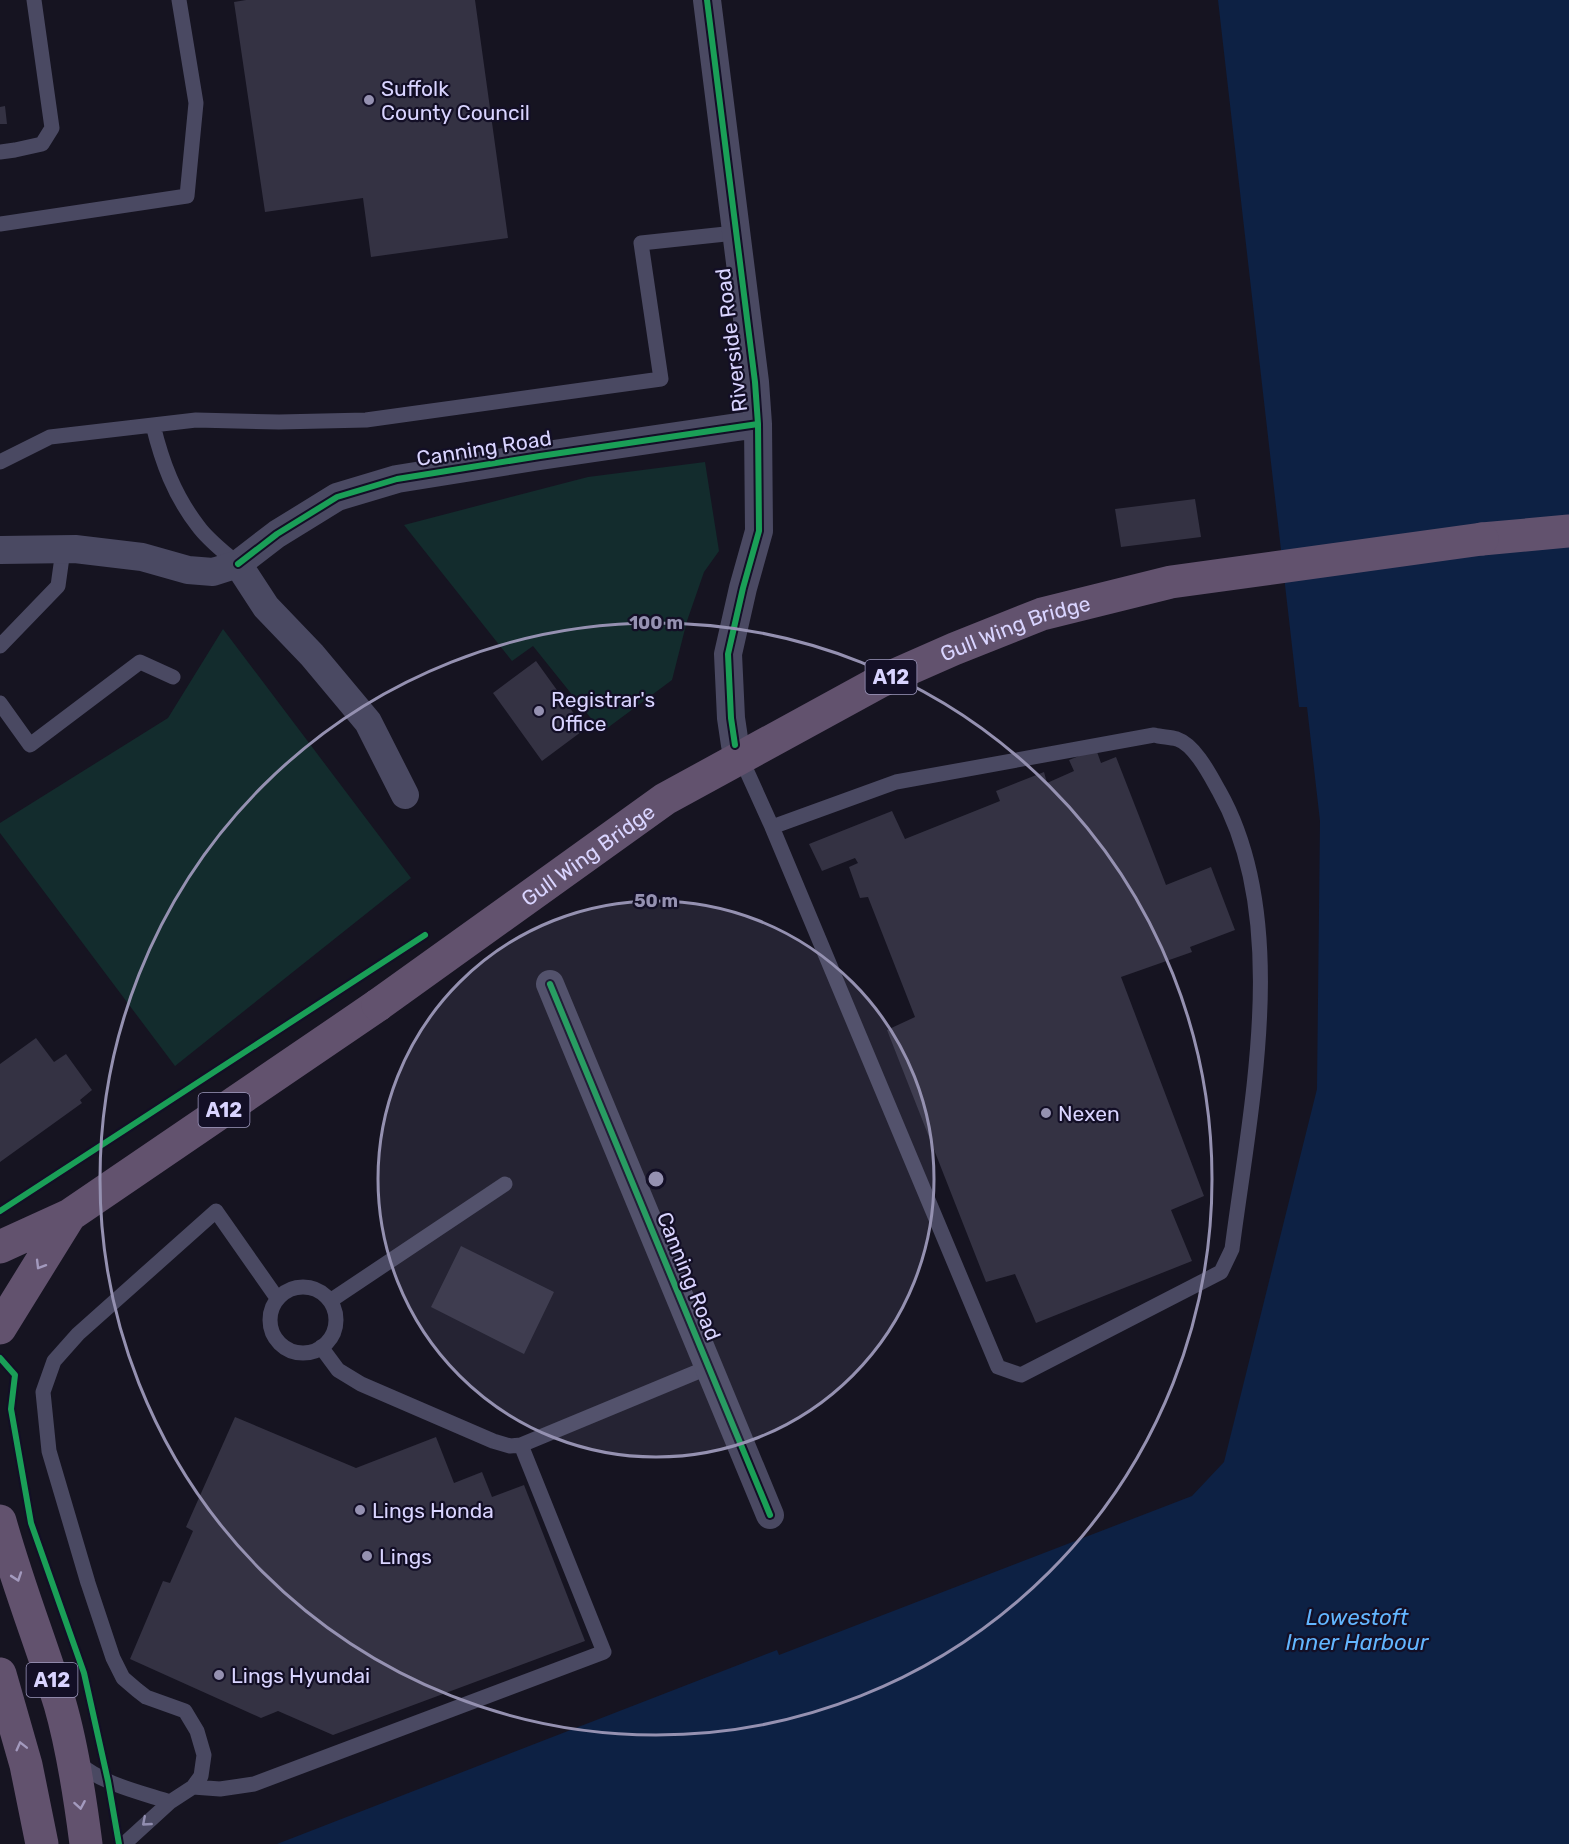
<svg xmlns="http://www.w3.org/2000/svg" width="1569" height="1844" font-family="Rubik,sans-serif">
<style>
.green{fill:#132c2d}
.water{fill:#0d2144}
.building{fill:#343243}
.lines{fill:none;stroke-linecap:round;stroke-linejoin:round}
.service{stroke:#4a4962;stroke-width:15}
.minor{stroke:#4a4962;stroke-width:28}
.trunk{stroke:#62526e;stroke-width:33}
.trunk-bridge{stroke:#62526e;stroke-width:33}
.cycleway-casing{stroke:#130f26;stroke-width:10}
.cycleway{stroke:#1a9f57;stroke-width:6}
.oneway{stroke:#a39abe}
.oneway2{stroke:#928eb0}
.ring{fill:none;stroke:#9591b1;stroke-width:3}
.poi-dot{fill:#9591b1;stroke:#130f26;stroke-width:2}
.labels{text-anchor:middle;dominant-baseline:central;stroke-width:4.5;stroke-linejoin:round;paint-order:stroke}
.shield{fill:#130f26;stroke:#9e99be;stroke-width:1.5}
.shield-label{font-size:20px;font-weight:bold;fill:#d9d4ff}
.poi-label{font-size:21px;fill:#d9d4ff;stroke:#130f26;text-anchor:start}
.street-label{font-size:21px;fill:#d9d4ff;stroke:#130f26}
.water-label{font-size:22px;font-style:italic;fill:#62b6ff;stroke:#130f26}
.centre{fill:#9591b1;stroke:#130f26;stroke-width:3}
.ring-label{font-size:18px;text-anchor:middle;font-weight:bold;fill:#9591b1;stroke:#130f26;stroke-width:4.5;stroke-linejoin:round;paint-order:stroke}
</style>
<rect width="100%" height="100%" fill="#161421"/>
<path class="green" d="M705 462 719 551 704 572 687 621 672 680 602 732 533 646 512 661 404 525 588 477Z
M223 629 411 878 175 1066 0 833V823L168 718Z"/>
<path class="water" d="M1218 0H1569V1844H277L777 1650 779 1655 1192 1496 1224 1462 1317 1089 1320 821 1307 707H1299Z"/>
<path class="building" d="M246 0H475L508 238 371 257 363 198 265 212 234 2Z
M5 106 7 124H0V107Z
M1195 499 1201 537 1121 547 1115 509Z
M536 661 585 729 542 761 493 693Z
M1096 749 1101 763 1116 757 1166 885 1211 867 1235 930 1190 947 1192 952 1121 977 1204 1196 1171 1210 1192 1261 1036 1323 1015 1274 986 1282 887 1030 915 1017 868 897 860 898 849 867 858 863 855 858 822 871 809 844 892 811 905 839 1000 801 996 791 1044 772 1047 783 1074 771 1069 760Z
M36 1038 54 1062 66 1054 92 1090 80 1100 82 1103 0 1162V1064Z
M461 1246 554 1292 524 1354 431 1307Z
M235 1417 356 1468 436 1437 454 1483 482 1472 492 1497 524 1485 585 1641 333 1735 278 1711 261 1718 130 1659 163 1581 170 1583 193 1531 186 1527Z"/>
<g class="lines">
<path class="service" d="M0 152 15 150 42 144 52 128 34 0
M0 224 187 196 196 103 179 0
M153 425C162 462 174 495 198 526 208 540 224 552 238 564
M0 462 50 437 196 420 279 422 366 420 661 379 641 243 735 233
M0 646 58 586 63 550
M0 703 30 745 140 662 173 677
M739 754 772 827 998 1367 1021 1375 1221 1272 1232 1249C1250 1108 1292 920 1219 791 1210 775 1195 745 1177 739 1170 737 1161 737 1154 735L896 782 772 827
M270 1320a33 33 0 1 1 66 0a33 33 0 1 1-66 0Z
M330 1301 505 1184
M321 1347 338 1370 361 1384 493 1441 510 1446 521 1445 709 1367
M77 1762C102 1784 139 1792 170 1802
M193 1787 220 1789 254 1784 604 1652 521 1445
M124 1844 170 1802 193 1787 201 1776 204 1755 197 1731 185 1711 146 1697 137 1690 123 1678 113 1658 88 1583 49 1451 43 1392 54 1361 78 1334 216 1211 277 1298"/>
<path class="minor" d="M707 0 755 382 758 424 759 531 743 588 728 654 731 718 735 745
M0 550 75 549 142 557 188 570 213 572 238 564 266 607 312 655 368 722 405 795
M238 564 277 534 337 497 397 479 540 456 758 424
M550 984 770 1515"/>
<path class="trunk" d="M1482 539 1569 531
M0 1247 70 1215 378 1005
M0 1328 70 1215
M0 1521C17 1583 41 1643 60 1704 73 1749 80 1797 86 1844
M0 1674 26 1765 42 1844"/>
<path class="trunk-bridge" id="s1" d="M378 1005 665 799 879 682 954 649 1042 614 1171 582 1482 539"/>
<defs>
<path id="cycleway" d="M707 0 755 382 758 424 759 531 743 588 728 654 731 718 735 745
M238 564 277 534 337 497 397 479 540 456 758 424
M550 984 770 1515
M0 1211 425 935
M0 1358 15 1375 11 1409 31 1523 84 1673 108 1781 119 1844"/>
</defs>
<use href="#cycleway" class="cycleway-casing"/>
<use href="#cycleway" class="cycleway"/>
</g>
<defs><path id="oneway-chevron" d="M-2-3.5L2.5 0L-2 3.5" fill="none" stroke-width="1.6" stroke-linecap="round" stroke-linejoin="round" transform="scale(1.5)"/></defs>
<g class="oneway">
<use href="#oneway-chevron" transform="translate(40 1265) rotate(121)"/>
<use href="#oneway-chevron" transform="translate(17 1577) rotate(71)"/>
<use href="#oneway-chevron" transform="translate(21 1746) rotate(-104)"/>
<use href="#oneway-chevron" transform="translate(80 1805) rotate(80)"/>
</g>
<use class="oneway2" href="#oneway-chevron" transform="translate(146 1822) rotate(139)"/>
<circle cx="656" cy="1179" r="278" fill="#9591b1" fill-opacity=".12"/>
<g class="ring">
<circle cx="656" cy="1179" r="278"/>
<circle cx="656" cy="1179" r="556"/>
</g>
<g class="poi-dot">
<circle cx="369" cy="100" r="6"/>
<circle cx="539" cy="711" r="6"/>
<circle cx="1046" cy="1113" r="6"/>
<circle cx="360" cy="1510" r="6"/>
<circle cx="367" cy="1556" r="6"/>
<circle cx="219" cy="1675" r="6"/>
</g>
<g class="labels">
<g class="shield">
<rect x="865.5" y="660" width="51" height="34" rx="4.5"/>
<rect x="198.5" y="1093" width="51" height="34" rx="4.5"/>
<rect x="26.5" y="1663" width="51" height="34" rx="4.5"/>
</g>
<g class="shield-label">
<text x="891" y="677">A12</text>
<text x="224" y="1110">A12</text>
<text x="52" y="1680">A12</text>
</g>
<g class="poi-label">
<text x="381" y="88">Suffolk<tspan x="381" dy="24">County Council</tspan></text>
<text x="551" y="699">Registrar's<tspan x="551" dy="24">Office</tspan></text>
<text x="1058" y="1113">Nexen</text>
<text x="372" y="1510">Lings Honda</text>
<text x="379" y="1556">Lings</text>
<text x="231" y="1675">Lings Hyundai</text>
</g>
<g class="street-label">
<text transform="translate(731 340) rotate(-97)">Riverside Road</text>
<text transform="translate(484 448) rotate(-9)">Canning Road</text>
<text stroke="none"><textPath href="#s1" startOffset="744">Gull Wing Bridge</textPath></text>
<text stroke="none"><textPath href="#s1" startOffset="258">Gull Wing Bridge</textPath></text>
<text transform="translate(689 1276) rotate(68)">Canning Road</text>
</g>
<g class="water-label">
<text x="1357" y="1617">Lowestoft<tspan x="1357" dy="25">Inner Harbour</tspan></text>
</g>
</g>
<circle cx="656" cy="1179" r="9" class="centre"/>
<g class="ring-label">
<text x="656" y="629">100 m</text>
<text x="656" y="907">50 m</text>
</g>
</svg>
